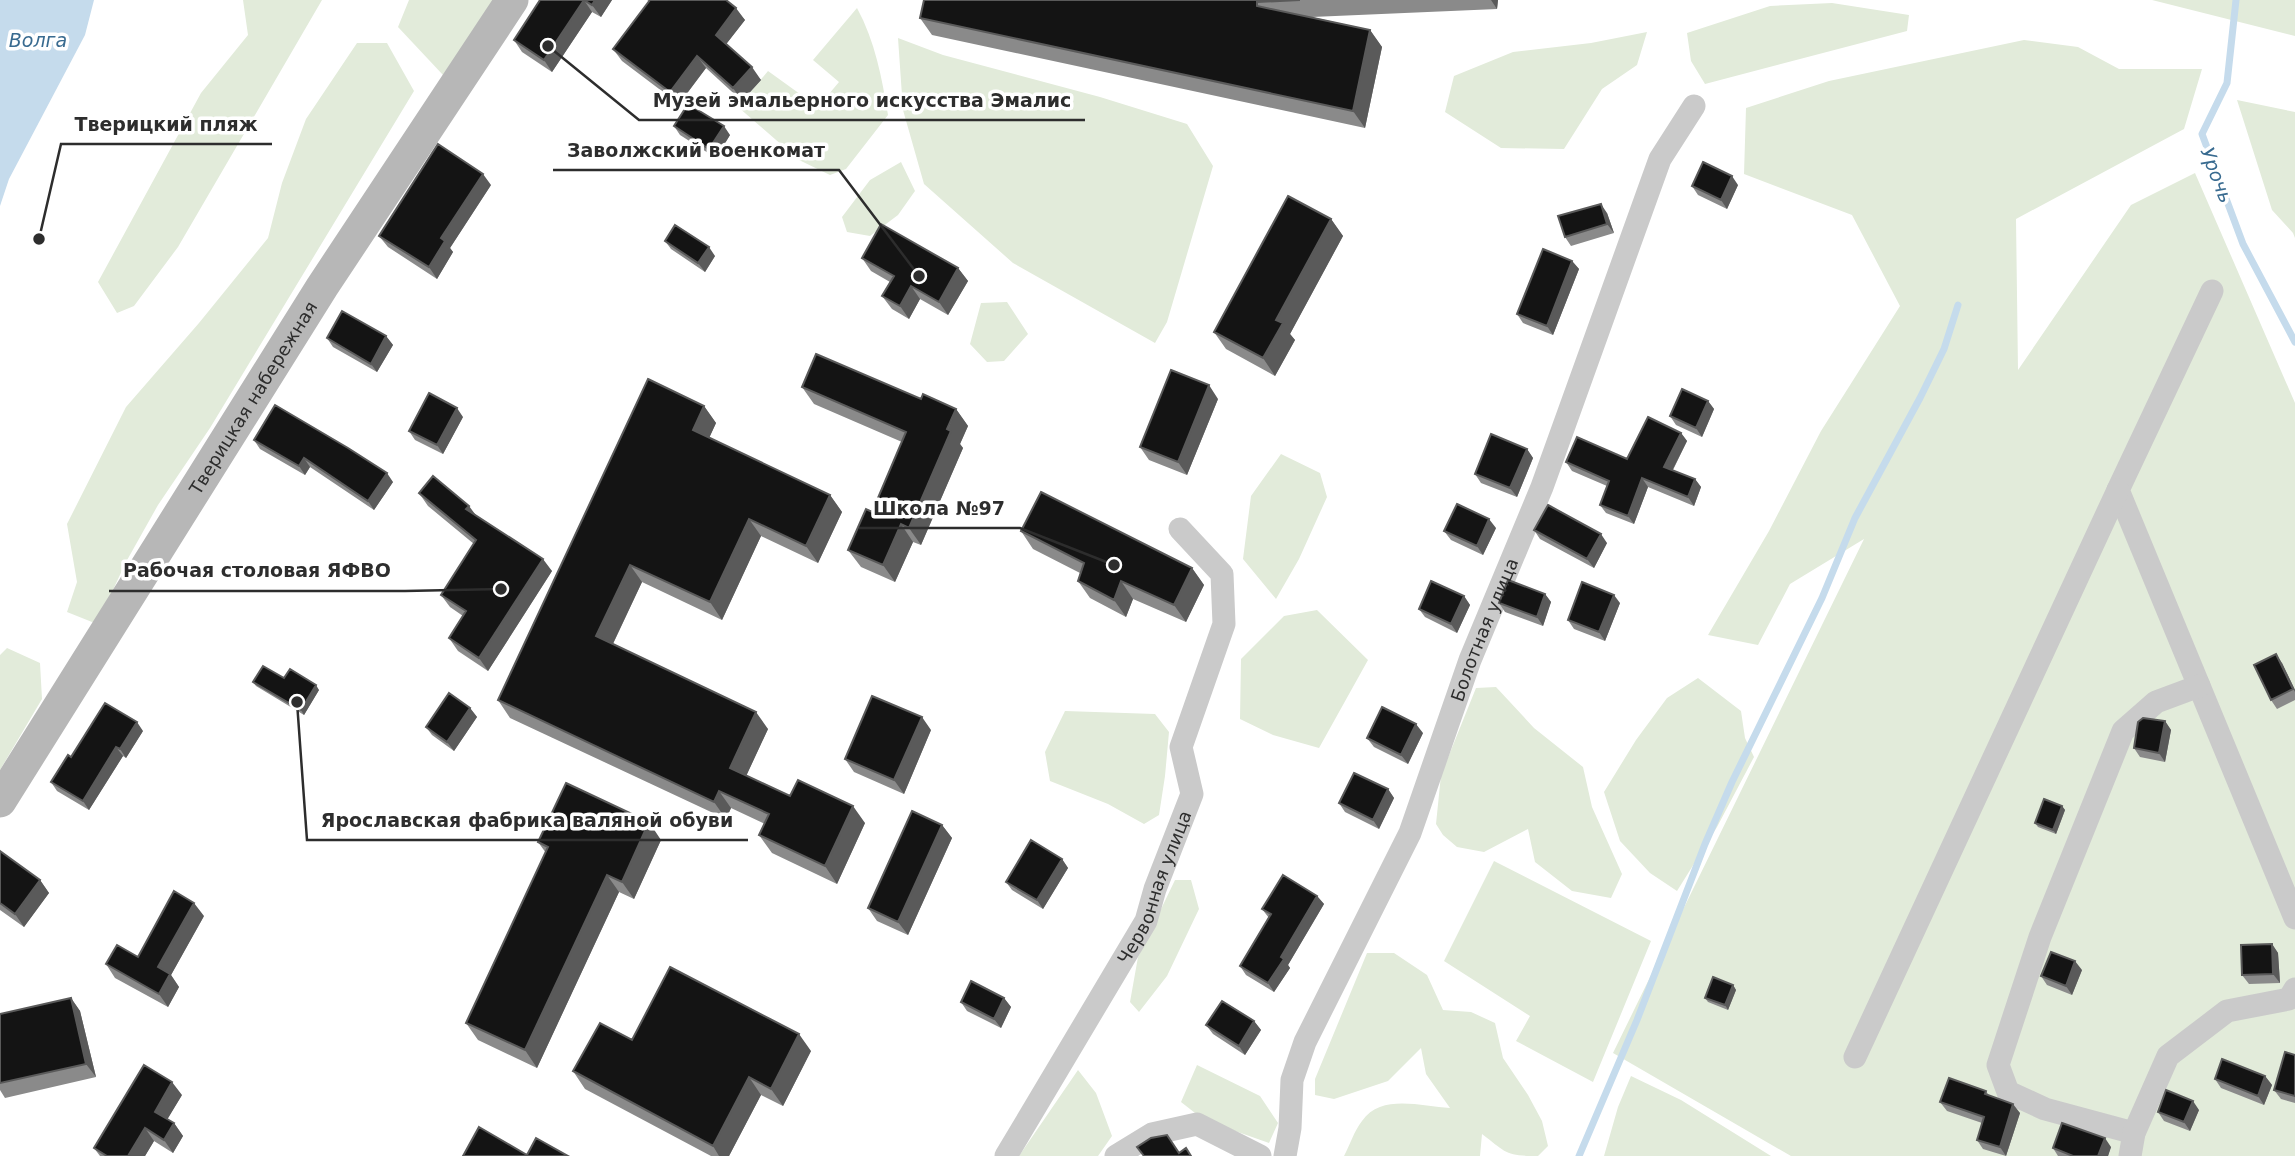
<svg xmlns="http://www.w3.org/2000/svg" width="2295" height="1156" font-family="'DejaVu Sans',sans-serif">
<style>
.green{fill:#e2ebda}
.water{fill:#c5dbec}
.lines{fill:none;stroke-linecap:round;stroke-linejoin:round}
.stream{stroke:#c5dbec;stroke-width:7}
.street{stroke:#cacaca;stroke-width:23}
.secondary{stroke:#b7b7b7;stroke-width:33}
.wall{fill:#8a8a8a}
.shaded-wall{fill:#5a5a5a}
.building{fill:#141414;stroke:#5a5a5a;stroke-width:2}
.labels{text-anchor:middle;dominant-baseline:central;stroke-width:7;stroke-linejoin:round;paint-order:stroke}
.street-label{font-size:18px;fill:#2d2d2d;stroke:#fff}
.water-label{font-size:19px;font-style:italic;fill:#396b90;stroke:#fff}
.leader{fill:none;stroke:#2d2d2d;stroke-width:2.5}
.callout-dot{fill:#2d2d2d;stroke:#fff;stroke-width:2.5}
.callout-label{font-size:19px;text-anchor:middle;font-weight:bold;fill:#2d2d2d;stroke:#fff;stroke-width:7;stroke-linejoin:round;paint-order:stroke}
</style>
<rect width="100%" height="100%" fill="#fff"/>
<path class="green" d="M243 0H322L178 247 134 306 117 313 98 282 201 93 248 35Z
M409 0H494L443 75 398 27Z
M2152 0H2295V36Z
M1832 3 1909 15 1907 31 1705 84 1691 61 1687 33 1770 6Z
M857 8C875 41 882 78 888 115L846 169 830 175 799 160 738 107 768 71 818 107 839 82 813 60Z
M1647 32 1637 65 1602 89 1564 149 1501 148 1445 112 1454 76 1513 52 1591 43Z
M898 38 943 55 1100 97 1187 124 1213 166 1167 322 1155 343 1013 263 924 184 903 110Z
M2024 40 2078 47 2119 69H2202L2184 129 2016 219 2018 370 2131 205 2195 173 2295 403V1156H1791L1613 1053 1864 539 1790 584 1758 645 1708 635 1769 531 1821 431 1900 306 1852 215 1744 174 1746 108 1829 81Z
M357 43H387L414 91 210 428 158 505 126 562 97 624 67 612 77 582 67 524 126 407 199 323 268 238 282 183 306 119Z
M2237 100 2295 112V238L2293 233 2272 210Z
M901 162 915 191 898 215 870 236 847 232 842 217 870 180Z
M1007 302 1028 334 1004 361 987 362 970 344 981 303Z
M1281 454 1320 473 1327 497 1299 559 1276 599 1243 559 1251 496Z
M1317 610 1368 660 1319 748 1273 735 1240 719 1241 659 1284 616Z
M7 648 40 663 42 699 0 770V655Z
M1698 678 1741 711 1745 738 1754 757 1717 827 1677 891 1650 873 1620 841 1604 792 1636 740 1667 698Z
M1496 687 1534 728 1583 767 1592 807 1622 874 1611 898 1572 891 1535 862 1528 829 1484 852 1457 847 1443 835 1436 824 1441 775 1476 688Z
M1065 711 1155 714 1169 732 1165 776 1159 815 1144 824 1108 804 1050 781 1045 752Z
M1494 861 1651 941 1593 1082 1516 1041 1530 1016 1444 961Z
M1175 880H1191L1199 909 1167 976 1139 1012 1130 1002 1138 957Z
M1367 953H1394L1427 975 1443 1010 1471 1012 1495 1023 1503 1058 1528 1095 1542 1121 1548 1146 1538 1156C1505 1156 1507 1153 1482 1134L1480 1156H1344C1350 1145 1354 1131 1362 1121 1382 1093 1422 1107 1450 1108L1426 1074 1421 1048 1388 1081 1334 1099 1315 1095V1079Z
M1197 1065 1260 1096 1278 1123 1269 1143 1204 1120 1181 1102Z
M1078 1070 1096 1093 1112 1136 1098 1156H1019Z
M1631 1076 1681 1100 1771 1156H1604L1618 1107Z"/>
<path class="water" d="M0 0H94L85 35 9 179 0 206Z"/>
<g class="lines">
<path class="stream" d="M2236 0 2227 83 2202 134 2243 244 2295 342
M1579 1156 1637 1020 1705 844 1732 782 1822 598 1855 518 1920 398 1944 349 1958 305"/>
<g class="street">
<path d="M2212 291 2118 490 2295 918"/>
<path d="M1855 1057 2118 490"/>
<path d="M2134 1133 2045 1109 2008 1092 1998 1065 2040 937 2123 731 2156 702 2199 686"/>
<path id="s1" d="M1006 1156 1146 921 1155 889 1192 794 1181 747 1224 624 1222 574 1180 529"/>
<path d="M1116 1156 1152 1134 1197 1124 1260 1156"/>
<path id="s2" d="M1285 1156 1290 1128 1292 1080 1305 1042 1410 833 1470 660 1542 487 1660 159 1694 106"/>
<path d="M2130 1156 2134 1133 2168 1056 2227 1011 2289 999 2295 989"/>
</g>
<path class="secondary" id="s3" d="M0 801 322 287 512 0"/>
</g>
<path class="wall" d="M540 0H612L601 17 592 12 552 72 522 52 514 40Z
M647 0H726L745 20 726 44 761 80 742 101 706 68 679 104 622 61 613 49 649 1Z
M924 0H1498L1497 9 1312 17 1370 30 1382 47 1365 128 932 35 920 18Z
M674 126 730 135 716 158 680 135Z
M491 185 450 248 453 252 437 279 388 247 379 236Z
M1738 185 1727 209 1698 195 1692 186Z
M1607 213 1614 233 1571 246 1565 237Z
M1331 219 1343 236 1290 334 1295 340 1275 376 1226 349 1214 332Z
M665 241 715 256 705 272 671 249Z
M862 258 958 268 968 281 948 315 920 299 909 319 892 309 882 296 890 282 871 271Z
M1572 261 1579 269 1553 335 1523 323 1517 314Z
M386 336 393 345 377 372 333 347 327 338Z
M802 387 921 399 956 409 968 426 960 444 963 448 921 545 913 542 895 582 861 567 848 550 872 512 902 442 814 404Z
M1218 399 1187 475 1149 460 1140 447Z
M1708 401 1714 409 1702 437 1676 425 1670 416Z
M704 406 716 423 709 438 830 495 842 512 818 563 761 536 722 620 642 582 613 644 768 729 746 776 790 796 865 823 837 884 772 853 759 835 765 824 731 808 726 819 510 718 498 700Z
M463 417 443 454 415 440 409 431Z
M1681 433 1687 441 1673 470 1695 479 1701 487 1694 506 1648 487 1634 524 1606 513 1600 505 1607 486 1572 471 1566 462 1627 459Z
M254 440 393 482 374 510 310 467 305 475 260 449Z
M1527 449 1533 458 1517 497 1481 483 1475 474Z
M419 493 476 516 552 571 488 671 458 651 449 638 463 616 450 607 441 595 474 544 428 506Z
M1496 528 1483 555 1451 540 1444 531Z
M1534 530 1607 543 1594 568 1540 539Z
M1021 531 1192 568 1204 585 1186 622 1133 599 1126 617 1090 598 1078 581 1080 573 1033 549Z
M1545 594 1551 602 1543 626 1505 612 1499 603Z
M1464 596 1470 605 1457 633 1425 617 1419 609Z
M1620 603 1605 641 1574 629 1568 620Z
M2282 663 2295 690V700L2277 709 2271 700Z
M284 678 319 690 304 715 256 686 253 682Z
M470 708 477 717 454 751 432 735 426 727Z
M2165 721 2171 730 2165 762 2140 757 2134 748Z
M931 730 904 794 854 772 845 759Z
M143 731 126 758 123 756 89 810 57 791 51 782 71 757Z
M1423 733 1408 764 1374 747 1367 738Z
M1388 789 1394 798 1379 829 1345 812 1339 803Z
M2062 806 2065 810 2056 834 2038 827 2035 823Z
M942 825 952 838 908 935 877 921 868 908Z
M661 840 634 899 619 892 537 1068 478 1040 466 1023 546 853 538 842Z
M0 851 40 880 49 893 24 927 0 910Z
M1062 859 1068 868 1043 909 1012 890 1006 882Z
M1317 896 1324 904 1288 965 1290 968 1274 992 1246 975 1240 966 1269 918 1262 909Z
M204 916 171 975 179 987 168 1007 115 978 106 964 138 957Z
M2272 944 2278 953 2280 983 2249 984 2242 975Z
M2082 970 2072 995 2047 985 2041 976Z
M1733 985 1736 990 1728 1010 1708 1002 1705 998Z
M71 998 80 1011 96 1077 5 1098 0 1090V1014Z
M1004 998 1011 1007 1001 1028 967 1011 961 1002Z
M1254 1021 1261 1030 1245 1055 1213 1034 1206 1025Z
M811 1051 783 1106 761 1095 729 1156H711L585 1089 573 1071Z
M2295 1055V1103L2281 1099 2274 1090Z
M2265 1076 2272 1085 2264 1105 2221 1088 2215 1079Z
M1986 1091 1989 1096 2020 1113 2006 1156 1983 1149 1977 1140 1982 1123 1947 1111 1940 1102Z
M182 1095 167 1119 174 1123 183 1136 173 1153 154 1141 145 1156H100L94 1148Z
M2199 1110 2190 1131 2164 1121 2158 1112Z
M2111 1147 2108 1156H2058L2053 1148Z"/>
<path class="shaded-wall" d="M584 0 592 12 552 72 544 60Z
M595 0H612L601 17 592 5Z
M1491 0H1498L1497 9Z
M736 8 745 20 724 47 716 35Z
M1370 30 1382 47 1365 128 1353 111Z
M697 56 706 68 679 104 670 92Z
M752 67 761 80 742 101 733 88Z
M724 126 730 135 716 158 709 149Z
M483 174 491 185 450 248 453 252 437 279 429 267 441 238Z
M1732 176 1738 185 1727 209 1721 200Z
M1601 204 1607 213 1614 233 1607 224Z
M1331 219 1343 236 1290 334 1295 340 1275 376 1263 358 1276 320Z
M709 247 715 256 705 272 698 263Z
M1572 261 1579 269 1553 335 1547 326Z
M958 268 968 281 948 315 939 302Z
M911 286 920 299 909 319 900 306Z
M386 336 393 345 377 372 371 364Z
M1209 385 1218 399 1187 475 1178 462Z
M1708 401 1714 409 1702 437 1696 428Z
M704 406 716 423 705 447 693 430Z
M457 408 463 417 443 454 437 445Z
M956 409 968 426 960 444 963 448 921 545 909 528Z
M1681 433 1687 441 1670 475 1664 467Z
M1527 449 1533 458 1517 497 1510 488Z
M304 458 310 467 305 475 299 466Z
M387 473 393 482 374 510 368 501Z
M1642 478 1648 487 1634 524 1628 516Z
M1695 479 1701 487 1694 506 1688 497Z
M830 495 842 512 818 563 806 546Z
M469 506 478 518 466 509Z
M749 519 761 536 722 620 710 602Z
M1489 519 1496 528 1483 555 1477 546Z
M901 524 913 542 895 582 883 565Z
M1601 534 1607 543 1594 568 1587 559Z
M543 559 552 571 488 671 479 658Z
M630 565 642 582 608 654 596 636Z
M1192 568 1204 585 1186 622 1174 605Z
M1121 581 1133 599 1126 617 1114 600Z
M1545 594 1551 602 1543 626 1537 617Z
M1614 595 1620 603 1605 641 1599 632Z
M1464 596 1470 605 1457 633 1451 624Z
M2276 654 2282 663 2295 690V692Z
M316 685 319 690 304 715 301 710Z
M470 708 477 717 454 751 447 742Z
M756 712 768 729 742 785 730 768Z
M922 717 931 730 904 794 894 780Z
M2165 721 2171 730 2165 762 2159 753Z
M137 722 143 731 126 758 120 749Z
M1416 724 1423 733 1408 764 1401 755Z
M116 747 123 756 89 810 83 801Z
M1388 789 1394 798 1379 829 1373 820Z
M719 791 731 808 726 819 714 802Z
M853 806 865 823 837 884 825 866Z
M2062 806 2065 810 2056 834 2053 830Z
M649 822 661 840 634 899 622 882Z
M942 825 952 838 908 935 898 922Z
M1062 859 1068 868 1043 909 1037 900Z
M607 875 619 892 537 1068 525 1050Z
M40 880 49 893 24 927 15 914Z
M1317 896 1324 904 1288 965 1290 968 1274 992 1268 983 1281 957Z
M194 903 204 916 171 975 179 987 168 1007 159 994 158 967Z
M2272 944 2278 953 2280 983 2273 974Z
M2075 961 2082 970 2072 995 2066 986Z
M1733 985 1736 990 1728 1010 1725 1005Z
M71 998 80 1011 96 1077 86 1064Z
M1004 998 1011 1007 1001 1028 994 1019Z
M1254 1021 1261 1030 1245 1055 1239 1046Z
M799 1034 811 1051 783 1106 771 1089Z
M2265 1076 2272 1085 2264 1105 2258 1096Z
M749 1077 761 1095 729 1156H719L713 1146Z
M172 1082 182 1095 164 1125 155 1112Z
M2193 1101 2199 1110 2190 1131 2184 1122Z
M2013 1104 2020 1113 2006 1156 2000 1147Z
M174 1123 183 1136 173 1153 164 1140Z
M145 1128 154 1141 145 1156H128Z
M2105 1138 2111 1147 2108 1156H2098Z"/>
<path class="building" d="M540 0H584L544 60 514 40Z
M584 0H595L592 5Z
M650 0H726L736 8 716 35 752 67 733 88 697 56 670 92 613 49Z
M924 0H1300L1257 2V6L1370 30 1353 111 920 18Z
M688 104 724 126 709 149 674 126Z
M438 144 483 174 441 238 445 241 429 267 379 236Z
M1703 162 1732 176 1721 200 1692 186Z
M1288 196 1331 219 1276 320 1283 323 1263 358 1214 332Z
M1601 204 1607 224 1565 237 1558 216Z
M881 224 958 268 939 302 911 286 900 306 882 296 894 276 862 258Z
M675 225 709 247 698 263 665 241Z
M1543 249 1572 261 1547 326 1517 314Z
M342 311 386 336 371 364 327 338Z
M816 354 921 399 923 394 956 409 947 429 951 431 909 528 901 524 883 565 848 550 866 509 872 512 906 432 802 387Z
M1171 370 1209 385 1178 462 1140 447Z
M648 379 704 406 693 430 830 495 806 546 749 519 710 602 630 565 596 636 756 712 730 768 790 796 798 780 853 806 825 866 759 835 769 814 719 791 714 802 498 700Z
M1682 389 1708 401 1696 428 1670 416Z
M429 393 457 408 437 445 409 431Z
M275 405 348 448 387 473 368 501 304 458 299 466 254 440Z
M1648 417 1681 433 1664 467 1695 479 1688 497 1642 478 1628 516 1600 505 1609 481 1566 462 1577 437 1627 459Z
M1491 434 1527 449 1510 488 1475 474Z
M433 476 469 506 466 509 543 559 479 658 449 638 466 611 441 595 476 540 419 493Z
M1041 492 1192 568 1174 605 1121 581 1114 600 1078 581 1084 563 1021 531Z
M1457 504 1489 519 1477 546 1444 531Z
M1548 505 1601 534 1587 559 1534 530Z
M1508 580 1545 594 1537 617 1499 603Z
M1431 581 1464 596 1451 624 1419 609Z
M1582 582 1614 595 1599 632 1568 620Z
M2276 654 2293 689 2271 700 2254 665Z
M263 666 284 678 290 669 316 685 301 710 253 682Z
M449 693 470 708 447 742 426 727Z
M872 696 922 717 894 780 845 759Z
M105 703 137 722 120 749 116 747 83 801 51 782 68 755 71 757Z
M1382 707 1416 724 1401 755 1367 738Z
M2143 718 2165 721 2159 753 2134 748 2138 722Z
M1354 773 1388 789 1373 820 1339 803Z
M566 783 649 822 622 882 607 875 525 1050 466 1023 548 847 538 842Z
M2044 799 2062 806 2053 830 2035 823Z
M912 811 942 825 898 922 868 908Z
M1031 840 1062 859 1037 900 1006 882Z
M0 851 40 880 15 914 0 903Z
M1283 875 1317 896 1281 957 1284 959 1268 983 1240 966 1271 914 1262 909Z
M174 891 194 903 158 967 170 974 159 994 106 964 117 945 138 957Z
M2272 944 2273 974 2242 975 2241 945Z
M2051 952 2075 961 2066 986 2041 976Z
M670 967 799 1034 771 1089 749 1077 713 1146 573 1071 600 1023 632 1040Z
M1713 977 1733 985 1725 1005 1705 998Z
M971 981 1004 998 994 1019 961 1002Z
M71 998 86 1064 0 1083V1014Z
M1222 1001 1254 1021 1239 1046 1206 1025Z
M2285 1052 2295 1055V1096L2274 1090Z
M2222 1059 2265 1076 2258 1096 2215 1079Z
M144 1065 172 1082 155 1112 174 1123 164 1140 145 1128 128 1156H107L94 1148Z
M1949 1078 1986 1091 1985 1094 2013 1104 2000 1147 1977 1140 1984 1117 1940 1102Z
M2166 1090 2193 1101 2184 1122 2158 1112Z
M2062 1123 2105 1138 2098 1156H2073L2053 1148Z
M479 1127 527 1155 536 1138 568 1156H463Z
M1167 1135 1179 1153 1186 1148 1191 1156H1144L1137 1147 1151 1138Z"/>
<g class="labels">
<g class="street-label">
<text stroke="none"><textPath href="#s3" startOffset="476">Тверицкая набережная</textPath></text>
<text stroke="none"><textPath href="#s2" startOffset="567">Болотная улица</textPath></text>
<text stroke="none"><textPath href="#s1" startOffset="308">Червонная улица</textPath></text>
</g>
<g class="water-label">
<text x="38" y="40">Волга</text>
<text transform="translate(2217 175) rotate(69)">Урочь</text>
</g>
</g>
<path class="leader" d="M548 46L639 120H1085M39 239L61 144H272M919 276L839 170H553M1114 565L1020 528H859M501 589L405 591H109M297 702L307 840H748"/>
<g class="callout-dot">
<circle cx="548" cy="46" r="7"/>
<circle cx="39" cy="239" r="7"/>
<circle cx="919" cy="276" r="7"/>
<circle cx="1114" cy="565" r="7"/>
<circle cx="501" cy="589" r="7"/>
<circle cx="297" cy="702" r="7"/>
</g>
<g class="callout-label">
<text x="862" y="107">Музей эмальерного искусства Эмалис</text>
<text x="166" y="131">Тверицкий пляж</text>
<text x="696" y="157">Заволжский военкомат</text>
<text x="939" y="515">Школа №97</text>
<text x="257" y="577">Рабочая столовая ЯФВО</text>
<text x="527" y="827">Ярославская фабрика валяной обуви</text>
</g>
</svg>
